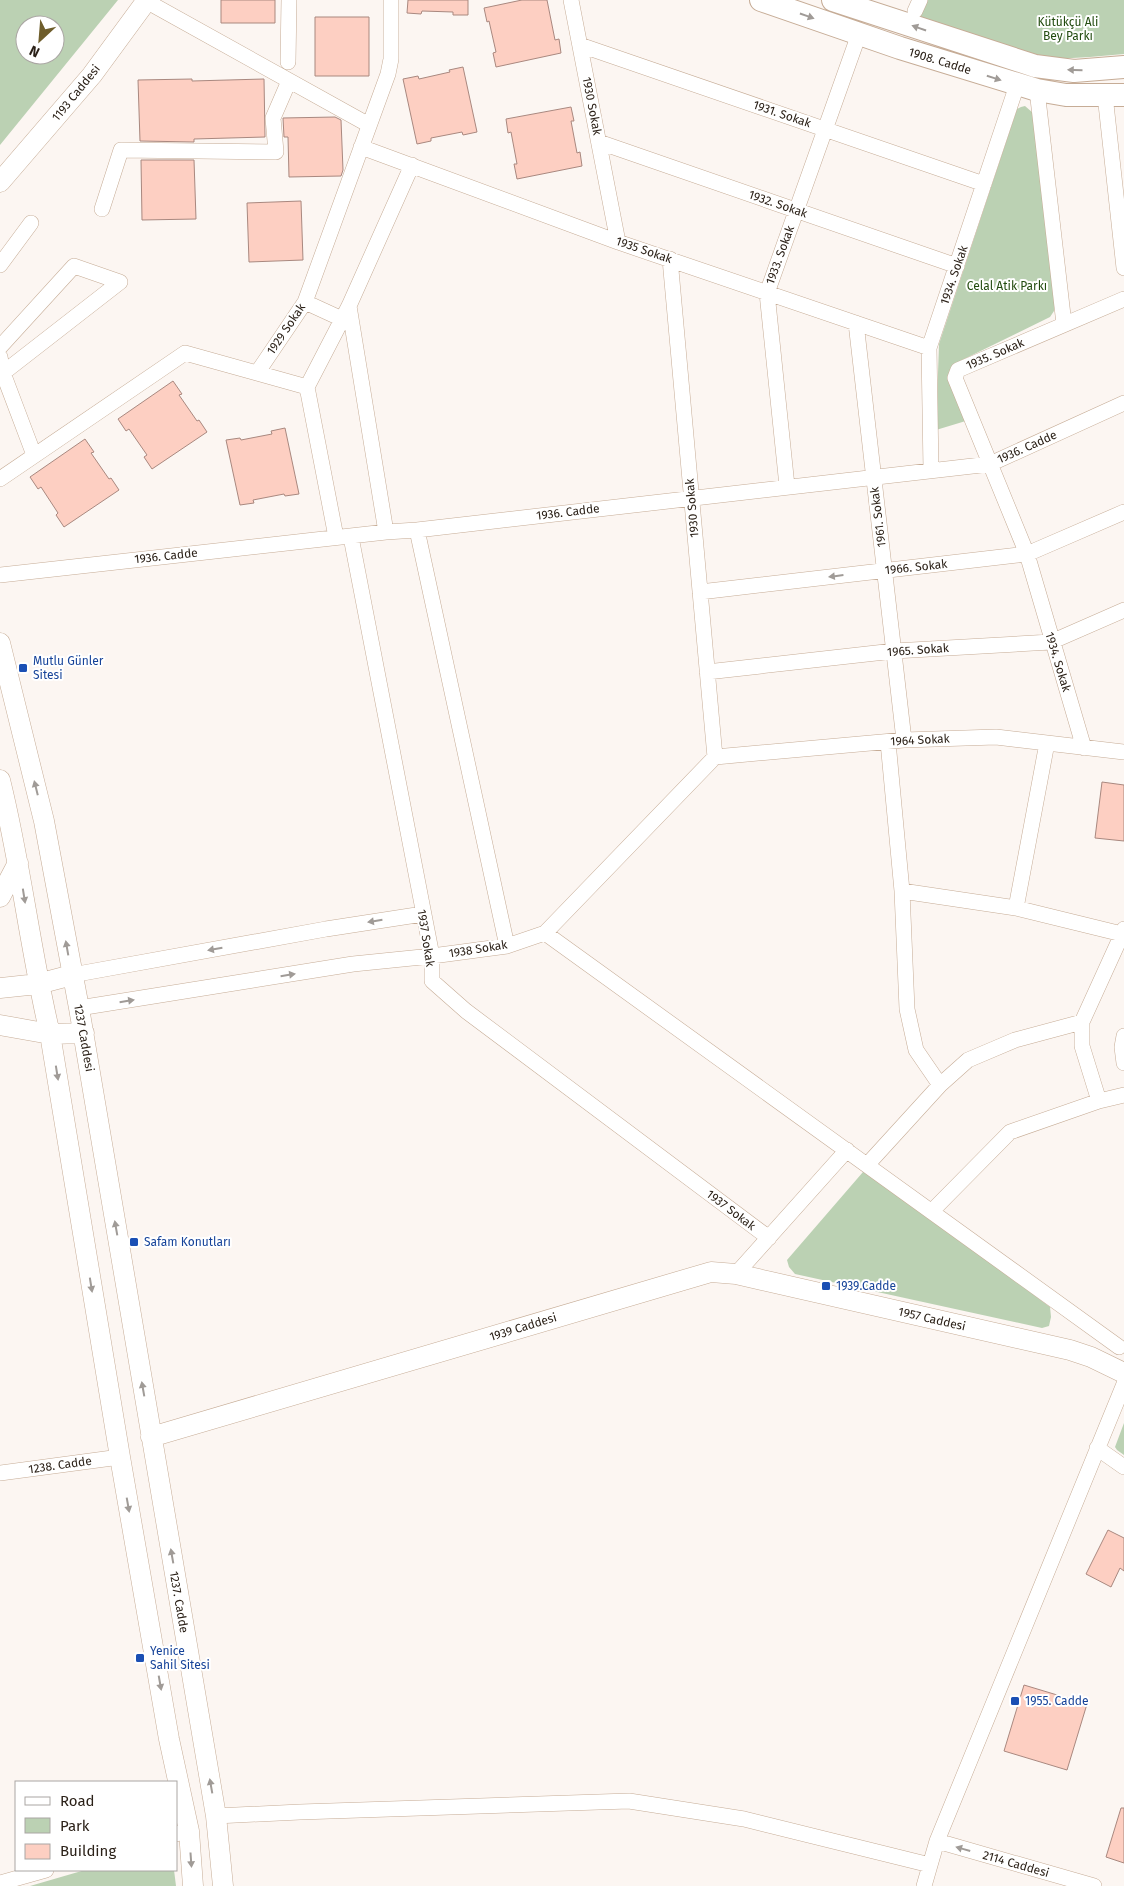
<svg xmlns="http://www.w3.org/2000/svg" width="1124" height="1886" font-family="'Fira Sans',sans-serif">
<style>
.green{fill:#bbd1b3;fill-rule:evenodd}
.building{fill:#fdcfc2;stroke:#a9887f}
.lines{fill:none;stroke-linecap:round;stroke-linejoin:round}
.minor-casing{stroke:#c6ac96;stroke-width:16}
.tertiary-casing{stroke:#c6ac96;stroke-width:21}
.secondary-casing{stroke:#c6ac96;stroke-width:24}
.minor{stroke:#fff;stroke-width:15}
.tertiary{stroke:#fff;stroke-width:20}
.secondary{stroke:#fff;stroke-width:22}
.oneway{fill:#a09b97}
.transit-dot{fill:#1a4fb4;stroke:#fff;stroke-width:2}
.labels{text-anchor:middle;dominant-baseline:central;stroke-width:4;stroke-linejoin:round;paint-order:stroke}
.park-label{font-size:12px;fill:#224b0f;stroke:#fff}
.street-label{font-size:12px;fill:#2b2118;stroke:#fff}
.transit-label{font-size:12px;fill:#164399;stroke:#fff;text-anchor:start}
</style>
<rect width="100%" height="100%" fill="#fcf6f2"/>
<path class="green" d="M0 0H118L0 145ZM25 25H55V55H25Z
M927 0H1124V54L1090 57 1055 59 1022 56 917 23Z
M1025 106 1033 113 1056 303 1054 311 1050 317 954 364 969 420 936 430 939 344 1017 109 1021 107Z
M863 1172 873 1174 1050 1307 1051 1317 1049 1326 1042 1328 795 1274 789 1267 787 1260Z
M1124 1423V1455L1117 1450 1115 1447Z
M85 1870H174L176 1886H30Z"/>
<path class="building" d="M221 0H275V23H221Z
M408 0H468V15H453V12L422 11 421 14 407 13Z
M522 0H547L555 40 559 39 561 53 496 67 493 53 496 52 489 21 487 22 484 8Z
M315 17H369V76H315Z
M463 67 477 132 463 135 462 132 431 138V141L417 144 403 79 418 76 419 79 450 72 449 70Z
M192 79V81L264 79 265 137 194 139V142L140 141 138 80Z
M571 107 574 121H571L577 153 580 152 582 166 517 179 514 164H517L511 132 508 133 506 119Z
M335 117 341 120 343 170 341 176 289 177 288 137H284L283 118Z
M141 160H194L196 219 142 220Z
M301 201 303 260 249 262 247 203Z
M173 381 182 394 179 395 197 421 199 420 207 432 152 469 144 457 147 455 129 429 126 431 118 419Z
M285 428 299 494 285 496 284 494 253 500 254 503 240 505 226 440 240 438 241 440 272 434 271 431Z
M85 439 94 452 91 453 109 479 111 478 119 490 64 527 56 515 58 513 41 487 38 489 30 477Z
M1102 782 1124 785V841L1095 838Z
M1108 1530 1124 1538V1571L1120 1568 1111 1587 1086 1574Z
M1024 1685 1087 1704 1067 1770 1004 1751Z
M1121 1808H1124V1863L1106 1857Z"/>
<g class="lines">
<defs>
<path id="minor" d="M571 0 618 242
M146 1 369 125
M915 11 920 0
M580 45 984 184
M288 62 289 0
M1037 90 1064 324
M1105 95 1124 268
M599 142 957 266
M361 147 618 242 929 348
M102 209 121 150 276 152 273 118 289 81
M670 259 715 757
M0 265 31 223
M305 302 342 319
M349 306 386 532
M856 323 904 740
M0 347 74 266 120 282 3 373
M0 357 3 373 34 455
M257 373 307 387
M931 470 929 348 1017 85
M0 479 185 353 257 373 305 302 388 74 391 59V0
M787 486 767 293 859 34
M417 530 507 946
M336 537 307 387 349 306 412 165
M351 537 432 956V981L466 1011 769 1238
M0 575 386 532 417 530 990 464 1124 403
M700 592 1027 554 1124 512
M707 672 894 651 1051 642 1124 610
M888 742 902 891 907 1009 916 1050 940 1085
M1084 748 1027 554 955 378 958 370 1124 299
M715 757 904 740 996 737 1124 752
M902 891 1016 908 1122 934 1124 929
M1016 908 1047 743
M545 933 1119 1347
M72 975 326 929 423 914
M79 1008 353 964 432 956 507 946 545 933 715 757
M1124 1036 1122 1047 1124 1063
M1099 1101 1124 1095
M867 1165 940 1085 968 1060 1015 1040 1082 1022 1122 934
M932 1211 1010 1132 1099 1101 1082 1046V1022
M736 1274 847 1150
M1097 1448 1124 1467
M0 1473 120 1457
M216 1816 300 1812 629 1801 744 1819 930 1865
M176 1834 189 1831
M937 1841 1094 1886
M0 1883 46 1870
M924 1886 937 1841 1124 1384"/>
<path id="tertiary" d="M0 182 92 75 147 0
M0 643 44 821 79 1008 216 1816 223 1886
M0 780C21 864 30 950 50 1034L120 1457 169 1739 189 1831 193 1886
M0 897 18 863
M0 988 38 984 72 975
M0 1025 50 1034 84 1033
M151 1437 711 1272 736 1274 1070 1350 1091 1357 1124 1373"/>
<path id="secondary" d="M761 0 900 48 1037 90 1066 95H1124
M833 0 1035 66 1074 71 1124 67"/>
</defs>
<use href="#minor" class="minor-casing"/>
<use href="#tertiary" class="tertiary-casing"/>
<use href="#secondary" class="secondary-casing"/>
<use href="#minor" class="minor"/>
<use href="#tertiary" class="tertiary"/>
<use href="#secondary" class="secondary"/>
</g>
<defs><path id="oneway-solid" d="M-6-.8H1V-3.2L6.5 0L1 3.2V.8H-6Z" transform="scale(1.25)"/></defs>
<g class="oneway">
<use href="#oneway-solid" transform="translate(807 16) rotate(19)"/>
<use href="#oneway-solid" transform="translate(919 28) rotate(-161)"/>
<use href="#oneway-solid" transform="translate(1075 70) rotate(-179)"/>
<use href="#oneway-solid" transform="translate(994 78) rotate(17)"/>
<use href="#oneway-solid" transform="translate(836 576) rotate(173)"/>
<use href="#oneway-solid" transform="translate(36 788) rotate(-104)"/>
<use href="#oneway-solid" transform="translate(24 896) rotate(81)"/>
<use href="#oneway-solid" transform="translate(375 921) rotate(171)"/>
<use href="#oneway-solid" transform="translate(67 948) rotate(-100)"/>
<use href="#oneway-solid" transform="translate(215 949) rotate(170)"/>
<use href="#oneway-solid" transform="translate(288 975) rotate(-9)"/>
<use href="#oneway-solid" transform="translate(127 1001) rotate(-9)"/>
<use href="#oneway-solid" transform="translate(57 1073) rotate(81)"/>
<use href="#oneway-solid" transform="translate(116 1228) rotate(-100)"/>
<use href="#oneway-solid" transform="translate(91 1285) rotate(81)"/>
<use href="#oneway-solid" transform="translate(143 1389) rotate(-100)"/>
<use href="#oneway-solid" transform="translate(128 1505) rotate(80)"/>
<use href="#oneway-solid" transform="translate(172 1556) rotate(-100)"/>
<use href="#oneway-solid" transform="translate(160 1683) rotate(80)"/>
<use href="#oneway-solid" transform="translate(211 1786) rotate(-100)"/>
<use href="#oneway-solid" transform="translate(963 1849) rotate(-164)"/>
<use href="#oneway-solid" transform="translate(191 1860) rotate(86)"/>
</g>
<g class="transit-dot">
<rect x="18" y="663" width="10" height="10" rx="2.5"/>
<rect x="129" y="1237" width="10" height="10" rx="2.5"/>
<rect x="821" y="1281" width="10" height="10" rx="2.5"/>
<rect x="135" y="1653" width="10" height="10" rx="2.5"/>
<rect x="1010" y="1696" width="10" height="10" rx="2.5"/>
</g>
<g class="labels">
<g class="park-label">
<text x="1068" y="22">Kütükçü Ali<tspan x="1068" dy="14">Bey Parkı</tspan></text>
<text x="1007" y="286">Celal Atik Parkı</text>
</g>
<g class="street-label">
<text transform="translate(940 61) rotate(17)">1908. Cadde</text>
<text transform="translate(76 93) rotate(-51)">1193 Caddesi</text>
<text transform="translate(592 106) rotate(79)">1930 Sokak</text>
<text transform="translate(782 114) rotate(19)">1931. Sokak</text>
<text transform="translate(778 204) rotate(19)">1932. Sokak</text>
<text transform="translate(644 250) rotate(19)">1935 Sokak</text>
<text transform="translate(780 255) rotate(-70)">1933. Sokak</text>
<text transform="translate(954 275) rotate(-71)">1934. Sokak</text>
<text transform="translate(286 329) rotate(-56)">1929 Sokak</text>
<text transform="translate(995 354) rotate(-23)">1935. Sokak</text>
<text transform="translate(1027 447) rotate(-24)">1936. Cadde</text>
<text transform="translate(692 508) rotate(-95)">1930 Sokak</text>
<text transform="translate(568 512) rotate(-7)">1936. Cadde</text>
<text transform="translate(878 517) rotate(-97)">1961. Sokak</text>
<text transform="translate(166 556) rotate(-6)">1936. Cadde</text>
<text transform="translate(916 567) rotate(-6)">1966. Sokak</text>
<text transform="translate(918 650) rotate(-4)">1965. Sokak</text>
<text transform="translate(1058 662) rotate(73)">1934. Sokak</text>
<text transform="translate(920 740) rotate(-3)">1964 Sokak</text>
<text transform="translate(426 938) rotate(81)">1937 Sokak</text>
<text transform="translate(478 949) rotate(-9)">1938 Sokak</text>
<text transform="translate(84 1038) rotate(80)">1237 Caddesi</text>
<text transform="translate(731 1210) rotate(37)">1937 Sokak</text>
<text transform="translate(932 1319) rotate(13)">1957 Caddesi</text>
<text transform="translate(523 1327) rotate(-17)">1939 Caddesi</text>
<text transform="translate(60 1465) rotate(-8)">1238. Cadde</text>
<text transform="translate(179 1602) rotate(80)">1237. Cadde</text>
<text transform="translate(1016 1864) rotate(16)">2114 Caddesi</text>
</g>
<g class="transit-label">
<text x="33" y="661">Mutlu Günler<tspan x="33" dy="14">Sitesi</tspan></text>
<text x="144" y="1242">Safam Konutları</text>
<text x="836" y="1286">1939.Cadde</text>
<text x="150" y="1651">Yenice<tspan x="150" dy="14">Sahil Sitesi</tspan></text>
<text x="1025" y="1701">1955. Cadde</text>
</g>
</g>
<rect x="15" y="1781" width="162" height="90" fill="#ffffff" stroke="#aaa6a3"/>
<rect x="25" y="1797" width="25" height="8" fill="#ffffff" stroke="#aaa6a3"/>
<text x="60" y="1806" font-size="15" fill="#2b2118">Road</text>
<rect x="25" y="1818" width="25" height="15" fill="#bbd1b3" stroke="#aaa6a3"/>
<text x="60" y="1831" font-size="15" fill="#2b2118">Park</text>
<rect x="25" y="1844" width="25" height="15" fill="#fdcfc2" stroke="#aaa6a3"/>
<text x="60" y="1856" font-size="15" fill="#2b2118">Building</text>
<g transform="translate(40 40) rotate(206)"><circle r="24" fill="#ffffff" stroke="#aaa6a3"/>
<path d="M0-4L9 19L0 12L-9 19Z" fill="#6e5d2b"/>
<text y="-8" font-size="14" font-weight="bold" text-anchor="middle" fill="#2b2118">N</text>
</g>
</svg>
